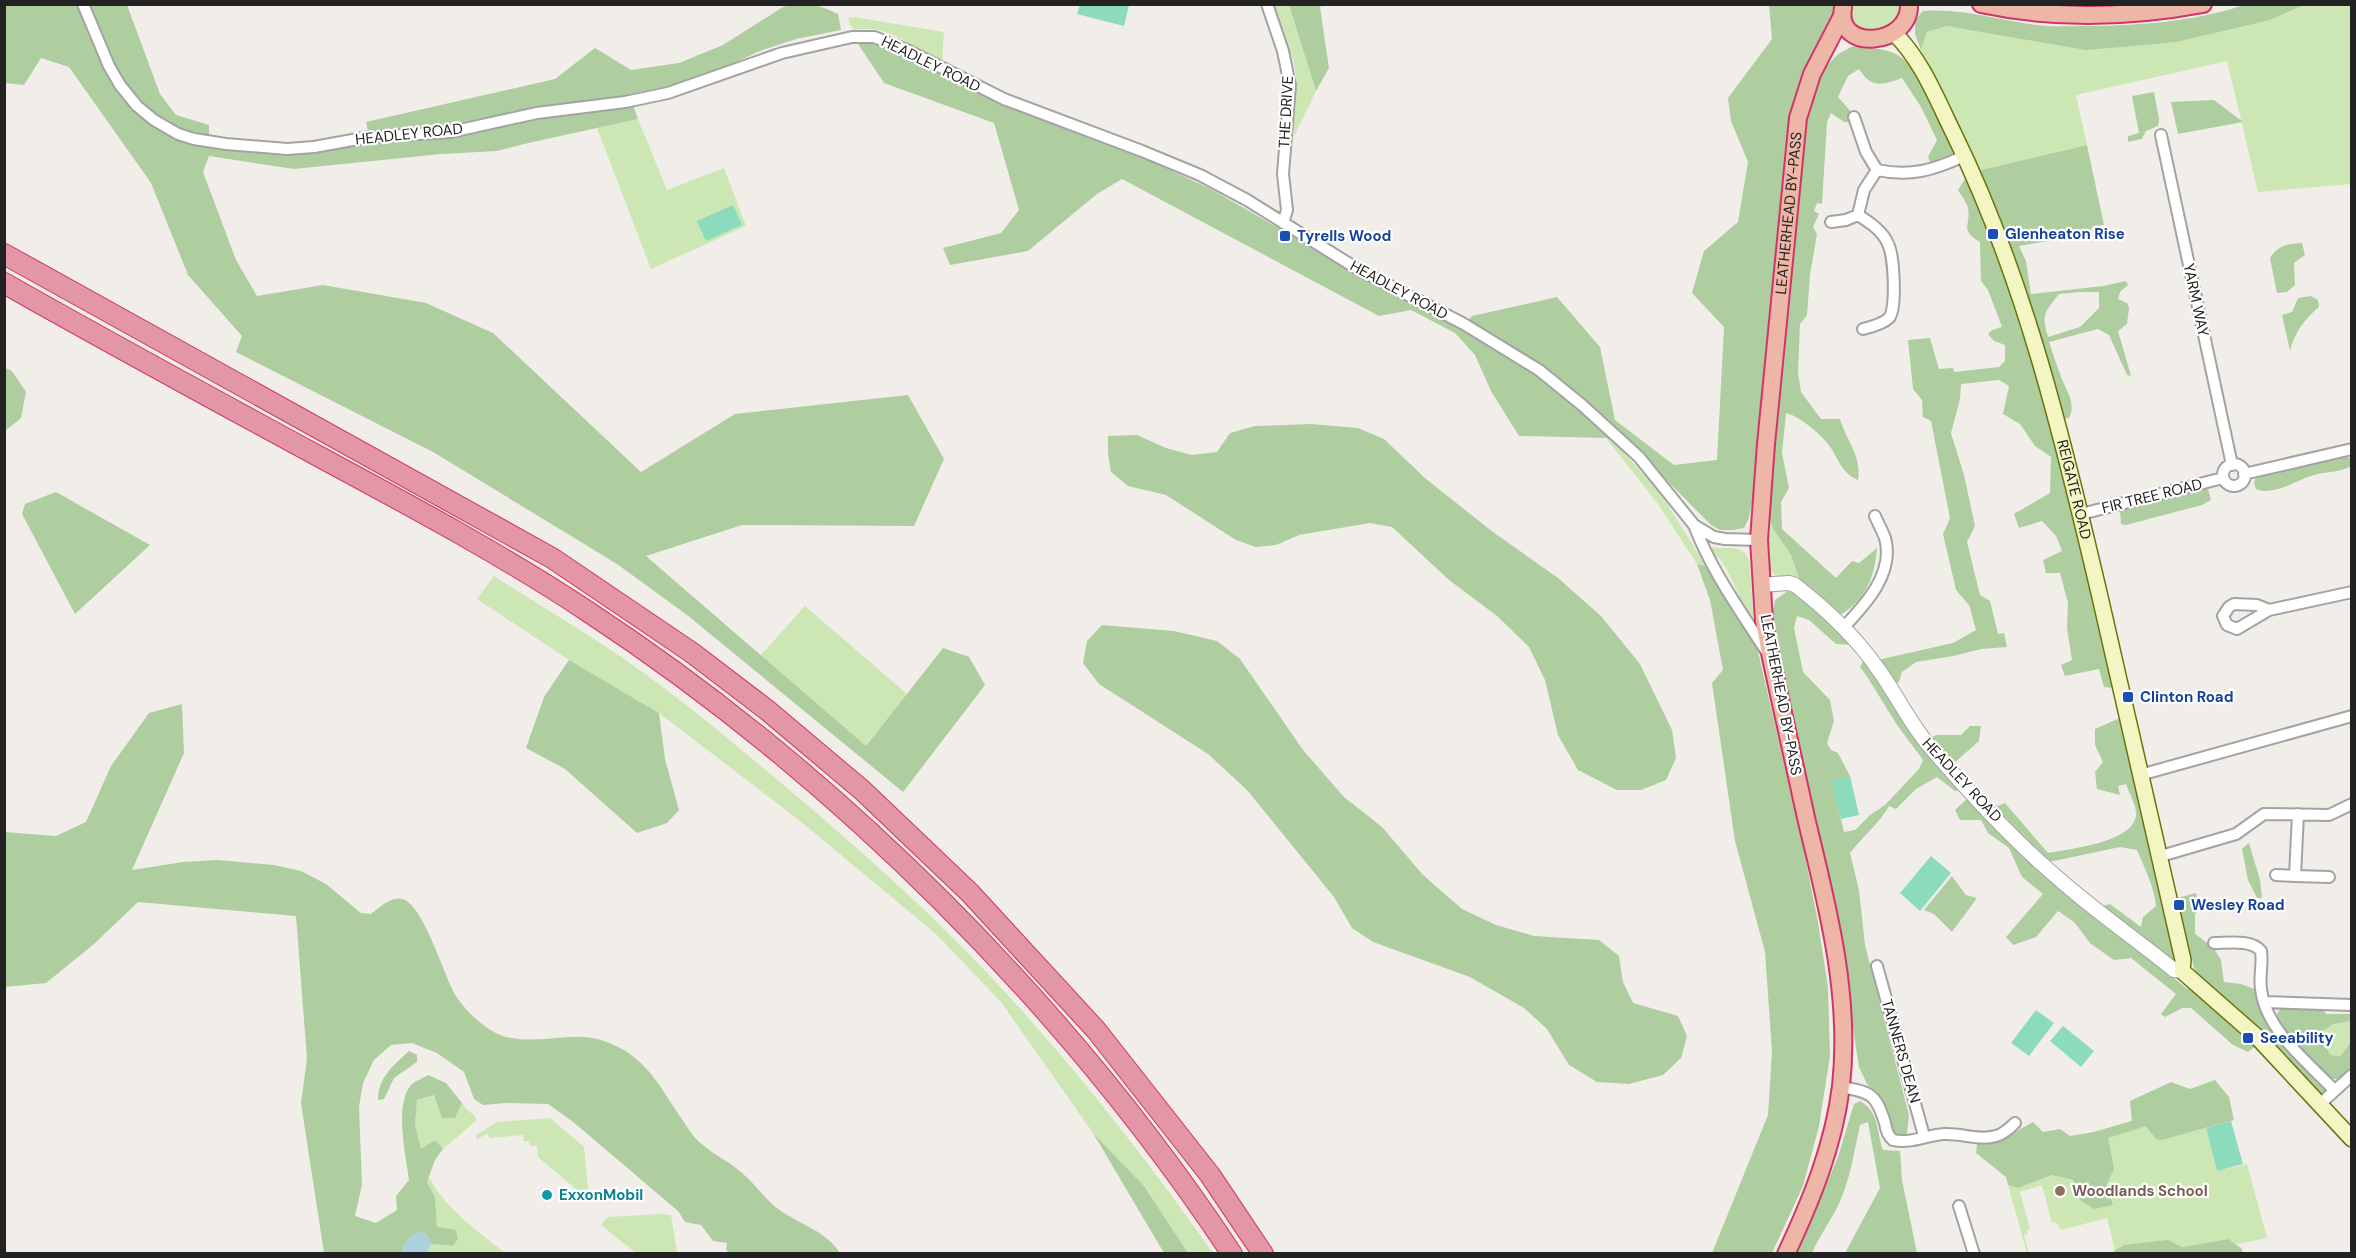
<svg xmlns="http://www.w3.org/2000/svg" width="2356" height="1258" font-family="'DM Sans',sans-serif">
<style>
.grass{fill:#cce7b3}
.forest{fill:#aecea0;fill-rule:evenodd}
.pitch{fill:#8ddbbd}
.water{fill:#acd1dc}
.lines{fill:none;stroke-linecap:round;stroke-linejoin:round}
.minor-casing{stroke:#a3a3a3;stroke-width:14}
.tertiary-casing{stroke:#a3a3a3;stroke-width:16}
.secondary-casing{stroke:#69750c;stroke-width:18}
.trunk-casing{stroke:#d13469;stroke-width:20}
.motorway-casing{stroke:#d13469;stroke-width:22}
.minor{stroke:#fff;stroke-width:10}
.tertiary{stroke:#fff;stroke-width:14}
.secondary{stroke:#f3f6c2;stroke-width:15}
.trunk{stroke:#edb6a6;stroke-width:16}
.motorway{stroke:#e396a4;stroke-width:20}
.transit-dot{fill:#1a4fb4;stroke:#fff;stroke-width:2}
.education-dot{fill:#8d6e63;stroke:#fff;stroke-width:2}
.culture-dot{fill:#0f9aa8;stroke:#fff;stroke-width:2}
.labels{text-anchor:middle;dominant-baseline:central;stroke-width:4.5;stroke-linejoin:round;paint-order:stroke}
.street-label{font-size:15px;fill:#222;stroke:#fff}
.transit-label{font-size:15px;font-weight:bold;fill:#164399;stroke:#fff;text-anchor:start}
.education-label{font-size:15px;font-weight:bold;fill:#785e54;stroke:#fff;text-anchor:start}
.culture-label{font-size:15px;font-weight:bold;fill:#0d838f;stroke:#fff;text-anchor:start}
</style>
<rect width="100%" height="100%" fill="#f1eee9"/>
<path class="grass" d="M1272 5H1289L1316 91 1295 135C1288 115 1298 96 1296 75 1293 51 1281 27 1272 5Z
M1851 5H1902L1895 23C1880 31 1869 33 1853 27L1848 10Z
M2304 5H2351V184L2258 192 2227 61 2076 95 2087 145 1977 171 1921 50 1927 32 1946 26 1986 32 2270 20Z
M854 17 944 32 942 64C916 49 887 23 855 30L850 25 848 18Z
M638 119 667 190 724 168 746 226 651 269 597 128Z
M1608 435 1659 491 1706 566 1697 564 1658 504 1606 438Z
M1769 516 1773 529 1791 555 1801 584C1792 581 1781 579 1774 574 1763 566 1764 528 1769 516Z
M1710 547C1725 551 1742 542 1749 560L1754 621 1750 618 1726 568 1719 558 1709 550Z
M494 576C543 608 594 637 641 671 691 707 738 747 786 787 857 847 927 909 991 977 1072 1063 1145 1157 1213 1253H1188L1144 1186 1093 1133 1001 1002 936 934 799 820 659 713 569 660 477 599Z
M805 606 907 694 866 746 760 656Z
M2351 1021V1041L2341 1056 2331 1055 2317 1035 2335 1024Z
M434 1095 455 1118 462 1103 466 1109 475 1116 476 1121 443 1149 435 1140 421 1150 415 1124 417 1100Z
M2155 1114 2162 1140 2206 1128 2217 1171 2247 1164 2267 1238 2237 1244 2229 1239 2182 1247 2124 1245 2115 1251 2107 1218 2061 1230 2056 1222 2052 1223 2042 1185 2020 1192 2030 1229 2027 1230 2028 1234 2024 1235 2029 1253H2027L2008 1185 2018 1188 2052 1175 2073 1180 2080 1200 2113 1204 2094 1132Z
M550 1118 584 1147 589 1200 538 1157 537 1146H530L529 1141H524L523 1135 490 1138 487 1134 477 1139 475 1136 497 1122Z
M429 1177C444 1208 479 1232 505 1253L427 1254 431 1244 453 1246 437 1228 435 1197 427 1182Z
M659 1214 671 1215 677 1253H636L601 1225 608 1217Z"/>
<path class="forest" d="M4 5H127L160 94 176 115 209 125V146L276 155 331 150 367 141 421 138 419 127 368 131 366 122 555 79 595 48 631 70 679 63 723 45 783 7C805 1 818 4 838 14L841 30 796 39 760 51 723 68 683 83 629 94 638 119 524 144 497 151 441 154 294 169 209 156 203 172 236 260 257 296 323 285 426 303 493 333 641 472 735 414 908 395 944 459 914 526 742 525 646 556 866 746 943 648 969 657 985 685 903 792 687 615 617 564 433 452 236 352 242 336 188 275 151 183 69 67 41 58 24 85 5 83Z
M1289 5H1323L1320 7 1329 68 1316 91Z
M1769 5H1835L1827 30 1804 76 1754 491 1749 518 1744 528 1733 530H1720L1711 525 1615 428 1606 438 1519 436 1491 391 1475 355 1455 333 1411 310 1379 316 1122 179 1097 194 1028 251 950 265 943 248 1001 233 1019 210 994 123 884 83 858 44 874 42 1006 105 1130 152 1209 188 1355 272 1462 329 1472 316 1557 297 1600 347 1615 420 1674 465 1717 460 1724 327 1692 293 1704 251 1738 222 1748 162 1731 121 1728 98 1772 39Z
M2244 5H2304L2270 20 2176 42 2086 50 1946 26 1927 32 1921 50 1915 34V20L1923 11C1962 8 1998 20 2036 25 2051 27 2067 26 2082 26 2136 26 2193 22 2244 5Z
M1853 46C1868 48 1890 48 1902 58 1922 72 1946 131 1958 154L1931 164 1928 157 1937 140 1921 107 1902 78C1882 85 1872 89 1859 69L1848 76 1838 97 1853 114 1849 122H1844L1831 113 1827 122 1822 204 1817 203 1814 211 1819 214 1813 227 1817 234 1810 275 1807 315 1800 324 1798 372 1801 392 1821 419H1840C1846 440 1862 456 1858 480 1843 474 1839 461 1831 448 1822 435 1801 417 1786 413L1782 453 1789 488 1781 502 1782 529 1836 578 1852 561 1859 563 1877 548C1875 576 1866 599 1842 614L1829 610 1801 584 1791 555 1773 529 1769 516 1776 407 1803 123 1821 72 1838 54Z
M2154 92 2159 119 2158 126 2146 131 2142 139 2128 142V136L2139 133 2132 96Z
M2214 100 2243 122 2178 134 2171 102Z
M2087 145 2104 225 2092 227 2090 234 2019 246 2026 261 2031 294 2103 286 2126 281 2128 285 2120 292 2118 299 2127 303 2129 308 2127 324 2118 331 2131 376 2127 375 2109 335 2098 329 2049 342C2053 353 2056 364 2060 374 2065 389 2077 403 2069 418L2058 420 1977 171ZM2081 292H2099V308L2080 327 2048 337C2041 314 2045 312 2059 294Z
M1965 179 1988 224 2007 275 2058 451 2113 688 2104 687 2099 669 2065 676 2061 665 2072 660 2067 628 2068 603 2060 573H2046L2043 560 2062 551 2056 536 2042 521 2019 528 2014 514 2050 493 2051 457 2035 446 2020 424 2003 414 2009 386 1999 380 1961 384 1960 399 1951 433 1964 475 1975 526 1967 542 1980 595 1990 601 1998 634 2004 633 2007 647 1981 649 1953 656 1916 662 1902 672 1899 682 1894 684 1879 661 1882 659 1953 643 1976 630 1969 605 1956 590 1943 534 1950 518 1931 421 1923 417 1922 400 1913 389 1908 340 1930 338 1939 369 1953 368 1954 372 1999 367 2005 361V345L1994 341 1988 334 1992 330 2002 327 1988 290 1981 281 1980 242C1959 230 1971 226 1968 208 1967 203 1961 195 1958 190Z
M2302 243 2305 255 2294 263 2295 285 2287 292 2277 293 2270 258C2279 245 2286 244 2302 243Z
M2311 296 2318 300 2319 307C2304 319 2294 334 2290 351L2282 315 2292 312 2298 298Z
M5 368 12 371 26 392 21 418 5 431Z
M1311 424 1358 428 1384 439 1426 479 1493 532 1558 578 1601 616 1640 664 1672 730 1676 758 1666 780 1641 790H1617L1578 770 1558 735 1545 680 1529 647 1497 616 1449 580 1392 527 1370 523 1299 535 1276 545 1256 547 1236 540 1166 495 1128 486 1111 472 1108 454V436L1137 435 1166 448 1192 455 1217 452 1230 433 1255 426Z
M2344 455 2351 459V466C2340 473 2327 471 2314 475 2299 479 2272 497 2256 489L2254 483 2256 477Z
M2205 487 2208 489 2211 500 2202 505 2126 525 2121 524 2120 509Z
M56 492 150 545 75 614 22 514 25 504Z
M1697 564 1706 566 1755 639 1801 836 1818 922 1828 987 1830 1056 1819 1126 1803 1186 1772 1253H1712L1768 1115 1772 1052 1765 952 1735 841 1712 683 1723 670 1710 600Z
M1788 591 1801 595 1849 639 1851 645 1836 644 1809 620 1797 616 1794 628 1803 672 1830 700 1834 721 1827 743 1831 750 1838 753 1850 776 1832 781 1844 832 1855 830 1870 815 1885 805 1919 769 1923 760 1897 725 1868 678 1860 667 1864 659 1963 791H1955L1937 777 1916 789 1896 809 1889 806C1879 824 1862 837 1850 853L1859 890 1865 945 1909 1115 1907 1134 1893 1135 1880 1099 1867 1084 1859 1067 1847 989 1770 625 1775 600Z
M1102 625 1174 631 1217 641 1240 659 1303 750 1344 797 1382 827 1423 875 1462 909 1496 925 1534 936 1599 940 1619 956 1623 982 1633 1003 1678 1016 1687 1036 1681 1058 1663 1075 1629 1084 1597 1082 1569 1065 1547 1029 1524 1008 1470 977 1373 942 1352 928 1334 897 1247 790 1208 754 1099 684 1083 663 1087 641Z
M569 660 659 713 665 759 679 810 667 823 637 833 565 769 526 748 544 697Z
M182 704 184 753 132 870 183 862 218 860 274 865 301 871 326 884 361 913 371 914C379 908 391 896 402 899 423 903 444 976 456 996 465 1010 479 1023 492 1031 527 1051 569 1028 604 1041 647 1056 658 1085 682 1119 687 1127 692 1135 698 1141 712 1154 729 1161 742 1173 755 1184 765 1199 778 1209 799 1224 826 1231 840 1253H729L726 1250 727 1243 713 1241 701 1225 685 1222 678 1211 572 1121 548 1104 506 1103 483 1105 474 1099 464 1072 437 1053 412 1043 391 1045 374 1060 363 1083 359 1107 362 1185 355 1216 376 1223 397 1210 396 1196 409 1180C406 1156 394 1105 411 1085 415 1081 423 1078 428 1075L446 1083 462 1103 455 1118H442L434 1095 417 1100 415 1124 421 1149 435 1140 443 1149 435 1160 427 1182 435 1197 437 1227 456 1230 458 1239 453 1246 431 1244 428 1236 422 1232C409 1235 406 1241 402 1253H324L301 1103 307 1059 296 916 138 902 94 944 46 983 4 987V832L56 836 86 822 111 766 149 713Z
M2120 718 2160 877 2177 961 2174 962 2102 906 2110 904 2141 927 2143 917 2156 906C2154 887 2145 869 2137 850L2120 847 2049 862 1995 807 2005 803 2048 853C2070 849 2134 842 2136 815 2137 806 2129 793 2126 784L2118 786 2120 795 2097 789 2095 772 2103 762 2095 745V729Z
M1970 726H1981L1979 741 1953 764 1929 738 1937 735H1961Z
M1969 797 2130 942 2186 988 2198 992 2257 1045 2248 1052 2233 1045 2191 1008H2182L2165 1017 2161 1014 2176 994 2131 958 2114 960 2091 944 2074 922 2058 911 2036 937 2013 945 2006 937 2043 894 2022 877 2009 848 1988 833 1981 820H1960L1955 810Z
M2249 843 2260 880 2262 898H2257L2248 880 2242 849Z
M1952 876 1966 895 1977 898 1952 932 1934 914 1924 910Z
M2196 893 2200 909 2195 914V934L2213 947 2221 960 2224 982 2241 984 2257 990 2263 1016 2271 1028 2326 1088 2327 1092 2319 1097 2202 983 2194 968 2177 898Z
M2281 1008H2322L2326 1014H2351V1021L2334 1024 2317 1035 2331 1055 2341 1056 2351 1041V1070L2342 1079H2330L2277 1023V1014Z
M409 1051 417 1055V1062L394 1078 384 1099 378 1100C378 1077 394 1065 409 1051Z
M2215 1080 2229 1097 2234 1120 2162 1140 2156 1139 2146 1126 2108 1138 2114 1169 2107 1184 2113 1205 2094 1209 2080 1200 2073 1180 2052 1175 2018 1188 2008 1185 2006 1177 1976 1153 1977 1144 2006 1137 2033 1122 2043 1132 2060 1129 2070 1136 2094 1132 2132 1121 2130 1101 2171 1082 2190 1089Z
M1860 1101C1880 1112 1876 1131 1883 1150L1900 1151 1902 1180 1917 1253H1845L1880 1188 1868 1122 1860 1125C1854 1152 1850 1182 1837 1208 1829 1223 1819 1237 1812 1253H1797L1838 1157 1854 1104Z
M1093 1133 1144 1186 1188 1253H1164Z
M2229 1239 2242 1249 2243 1253H2111L2124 1245 2168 1240 2182 1247Z"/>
<path class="pitch" d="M1080 5V4L1129 5 1124 26 1077 14Z
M733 205 742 225 706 241 697 221Z
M1850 776 1859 815 1841 819 1831 781Z
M1931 856 1951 873 1920 911 1900 893Z
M2036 1010 2054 1023 2029 1056 2011 1043Z
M2063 1026 2094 1051 2081 1067 2050 1041Z
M2231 1121 2243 1164 2217 1171 2206 1128Z"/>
<path class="water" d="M422 1232 428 1236 431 1244 427 1253H402C406 1241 409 1235 422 1232Z"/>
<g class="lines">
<defs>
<path id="minor" d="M83 4 109 66 120 85 137 106 154 120 178 134 194 139 226 144 287 149 314 147 369 137 451 132 537 113 625 102 668 93 782 53 852 37H874L905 49 1004 99 1142 151 1200 175 1247 200 1356 268 1464 324 1539 370 1582 405 1639 457 1694 525 1714 537 1725 539 1759 540
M1267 4 1283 51 1290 85 1283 174 1287 210 1283 223
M1854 117 1866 152 1877 170
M2161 135 2232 465
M1858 215C1869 222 1883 231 1888 244 1894 255 1897 309 1889 318 1883 324 1871 327 1863 329
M1831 222 1846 220 1858 215 1864 190 1877 170C1911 177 1934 170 1964 156
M2223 475a11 11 0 1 1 22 0a11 11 0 1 1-22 0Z
M2244 474 2352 449
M2081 514 2223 478
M1694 525C1711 570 1740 610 1766 651
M2234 604 2257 605 2269 610 2237 629 2227 625 2223 616 2229 607Z
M2269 610 2352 592
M1843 628C1865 605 1895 573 1885 538 1882 530 1878 523 1875 516
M2140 775 2352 716
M2298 814 2295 876 2329 877
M2161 856 2236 834 2264 814 2329 815 2352 804
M2276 875 2295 876
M2214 943C2228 943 2251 939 2261 951 2263 964 2259 976 2261 989 2266 1031 2307 1061 2334 1090
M1877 966 1924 1136
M2264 1002 2352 1005
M1841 1087C1871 1092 1876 1094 1885 1123 1886 1130 1888 1136 1893 1140 1911 1144 1927 1135 1944 1134 1962 1133 1979 1141 1996 1136 2004 1134 2010 1128 2015 1123
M2320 1104 2352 1075
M1959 1206 1974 1254"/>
<path id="tertiary" d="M1761 585 1789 583 1795 585C1826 609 1856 637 1878 669 1897 695 1910 724 1931 748 1969 792 2015 842 2059 879 2095 911 2136 939 2174 970L2182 971"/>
<g id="secondary">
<path id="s1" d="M1894 33C1922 60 1937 100 1954 134 2025 279 2063 439 2100 597 2128 718 2156 839 2183 960L2182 971 2256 1036 2352 1139"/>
</g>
<g id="trunk">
<path d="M1981 4C2056 20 2128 18 2203 4"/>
<path d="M1843 8C1835 53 1911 46 1909 4"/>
<path id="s2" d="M1786 1254C1811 1201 1834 1145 1841 1086 1851 997 1828 908 1807 822 1795 768 1783 713 1771 658L1764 621 1759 540 1766 444 1798 118 1812 74 1842 16"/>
</g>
<path id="motorway" d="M4 254 552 558 691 652 767 710 862 790 970 893 1096 1030 1210 1175 1263 1254
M4 283C108 342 213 399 318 456 409 505 501 554 587 611 837 775 1067 1005 1232 1254"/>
</defs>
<use href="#minor" class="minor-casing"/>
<use href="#tertiary" class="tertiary-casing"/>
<use href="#secondary" class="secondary-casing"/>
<use href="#trunk" class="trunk-casing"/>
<use href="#motorway" class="motorway-casing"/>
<use href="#minor" class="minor"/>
<use href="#tertiary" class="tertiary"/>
<use href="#secondary" class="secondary"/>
<use href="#trunk" class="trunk"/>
<use href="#motorway" class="motorway"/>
</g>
<g class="transit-dot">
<rect x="1987" y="228" width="12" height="12" rx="3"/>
<rect x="1279" y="230" width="12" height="12" rx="3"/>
<rect x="2122" y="691" width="12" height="12" rx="3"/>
<rect x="2173" y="899" width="12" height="12" rx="3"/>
<rect x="2242" y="1032" width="12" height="12" rx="3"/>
</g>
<circle class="education-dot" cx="2060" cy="1191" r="6"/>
<circle class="culture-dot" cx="547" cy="1195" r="6"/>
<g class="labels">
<g class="street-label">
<text transform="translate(931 64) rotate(26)">HEADLEY ROAD</text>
<text transform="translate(1286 112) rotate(-87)">THE DRIVE</text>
<text transform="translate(409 134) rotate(-6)">HEADLEY ROAD</text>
<text stroke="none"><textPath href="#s2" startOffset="1060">LEATHERHEAD BY-PASS</textPath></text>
<text transform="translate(1399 290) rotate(28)">HEADLEY ROAD</text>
<text transform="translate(2196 300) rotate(78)">YARM WAY</text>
<text stroke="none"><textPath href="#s1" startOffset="494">REIGATE ROAD</textPath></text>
<text transform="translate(2152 496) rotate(-14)">FIR TREE ROAD</text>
<text transform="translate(1781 695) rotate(79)">LEATHERHEAD BY-PASS</text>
<text transform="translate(1962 780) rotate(47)">HEADLEY ROAD</text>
<text transform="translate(1901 1051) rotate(74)">TANNERS DEAN</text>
</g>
<g class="transit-label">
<text x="2005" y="234">Glenheaton Rise</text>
<text x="1297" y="236">Tyrells Wood</text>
<text x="2140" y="697">Clinton Road</text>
<text x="2191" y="905">Wesley Road</text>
<text x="2260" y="1038">Seeability</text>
</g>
<g class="education-label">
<text x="2072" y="1191">Woodlands School</text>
</g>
<g class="culture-label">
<text x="559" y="1195">ExxonMobil</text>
</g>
</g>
<rect width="2356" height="1258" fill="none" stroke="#222222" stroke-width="12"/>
</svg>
